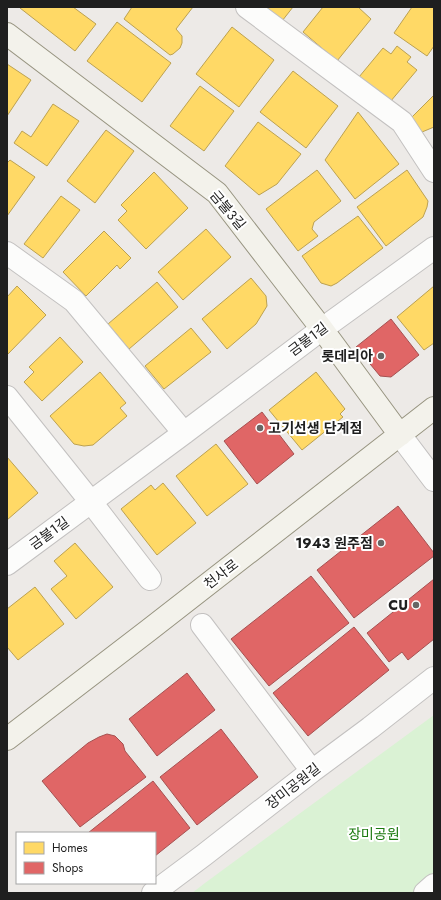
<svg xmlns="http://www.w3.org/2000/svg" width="441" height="900" font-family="Jost,'Noto Sans KR',sans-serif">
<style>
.park{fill:#daf2d4}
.homes{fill:#ffd966;stroke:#bca151}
.shops{fill:#e06666;stroke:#a65151}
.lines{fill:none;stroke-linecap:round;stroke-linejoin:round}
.street-casing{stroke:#c3c1c0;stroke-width:24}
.secondary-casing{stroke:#979480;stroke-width:24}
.street{stroke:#fcfcfb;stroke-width:22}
.secondary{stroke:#f3f2eb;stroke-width:22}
.poi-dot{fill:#676665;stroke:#fff;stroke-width:1.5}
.labels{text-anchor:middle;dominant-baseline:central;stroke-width:4;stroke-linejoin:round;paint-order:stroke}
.street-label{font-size:14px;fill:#1f1f1f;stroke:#fff}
.poi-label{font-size:14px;font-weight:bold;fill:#1f1f1f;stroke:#fff;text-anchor:end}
.park-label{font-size:14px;fill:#1b7a0f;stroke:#fff}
</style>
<rect width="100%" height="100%" fill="#edeae7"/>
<path class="park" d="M434 715V893H192L205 883Z"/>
<path class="homes" d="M20 7H73L96 24 75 51 20 8Z
M132 7H193L176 29 182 36V43L180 48 173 54 170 55 124 19Z
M262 7H293L282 21Z
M323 7H358L371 19 337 61 303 32Z
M412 7H434V46L427 56 394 33Z
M117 22 171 63 142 102 87 61Z
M232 27 274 60 239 107 196 74Z
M397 46 411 57 407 62 417 70 390 102 359 77 383 48 391 54Z
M7 64 31 80 7 116Z
M293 71 338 106 306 148 260 112Z
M200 86 234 111 204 151 170 126Z
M434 95V127L422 132 410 119Z
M53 104 79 121 47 166 14 143 22 131 31 137Z
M358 112 399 164 355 199 325 160Z
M258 122 301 154 277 184 259 195 225 166Z
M106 130 134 151 95 203 67 181Z
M10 160 35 177 7 216V163Z
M317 170 341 201 314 222 312 229 318 236 298 251 266 209Z
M407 170 428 201 427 207 423 217 386 246 357 207Z
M154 172 188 208 146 249 118 220 127 211 121 205Z
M61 196 80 210 43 258 24 244Z
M358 216 383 248 337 283 331 286 321 283 302 256Z
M206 229 231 257 183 300 158 272Z
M104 231 131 258 120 269 117 265 86 296 63 272Z
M251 278 266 296 267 306 256 324 227 349 202 319Z
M157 282 178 307 129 349 108 324Z
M17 286 46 315 7 355V297Z
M434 286V343L424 350 397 317Z
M191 328 211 352 164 389 145 366Z
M60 337 83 362 42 401 24 382 34 372 29 367Z
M100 372 126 403 120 408 127 416 93 445 84 446 74 444 50 416Z
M316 372 345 409 340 414 343 417 302 450 269 410Z
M216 444 248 484 207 516 176 476Z
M7 457 38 493 7 520Z
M163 483 196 523 157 555 121 509 151 485 155 490Z
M75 543 113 587 76 619 51 589 67 576 54 561Z
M35 587 64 624 18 660 7 647V609Z"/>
<path class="shops" d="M391 319 419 355 391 377 380 376 356 347Z
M262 412 294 454 257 484 224 441Z
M398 506 434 553V556L354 618 317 570Z
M311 576 349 623 269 686 231 639Z
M434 579V639L408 660 402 652 389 662 367 633Z
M354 627 389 670 308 736 273 693Z
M187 673 215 710 157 756 129 719Z
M221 729 258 777 197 825 160 777Z
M107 734 115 736 123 744 125 751 146 777 80 827 42 781 88 743 99 737Z
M153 781 190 828 155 856V833H88Z"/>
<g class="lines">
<defs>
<path id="street" d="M247 7 402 122 434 171
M7 253 74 301 184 433
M7 397 91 502 150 579
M400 435 434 480
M7 564 184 433 322 329 434 248
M202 625 312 771
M153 893 204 855 312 771 370 728 434 678
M425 893 434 885"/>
<path id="secondary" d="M7 34 217 193 322 329 400 435
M7 739 149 630 434 408"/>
</defs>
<use href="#street" class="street-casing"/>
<use href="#secondary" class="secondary-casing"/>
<use href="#street" class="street"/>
<use href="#secondary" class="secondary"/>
</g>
<g class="poi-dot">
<circle cx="381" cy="356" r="4"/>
<circle cx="260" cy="428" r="4"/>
<circle cx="381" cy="543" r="4"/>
<circle cx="416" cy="605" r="4"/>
</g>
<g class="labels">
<g class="street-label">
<text transform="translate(228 210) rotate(50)">금불3길</text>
<text transform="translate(308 339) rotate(-37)">금불1길</text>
<text transform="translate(49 533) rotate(-36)">금불1길</text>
<text transform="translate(221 574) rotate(-38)">천사로</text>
<text transform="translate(293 786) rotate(-38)">장미공원길</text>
</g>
<g class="poi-label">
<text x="373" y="356">롯데리아</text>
<text x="268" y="428" text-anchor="start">고기선생 단계점</text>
<text x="373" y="543">1943 원주점</text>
<text x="408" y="605">CU</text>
</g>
<g class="park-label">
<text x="374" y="834">장미공원</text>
</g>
</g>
<rect width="441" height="900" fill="none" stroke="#1f1f1f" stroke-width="16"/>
<rect x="16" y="832" width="140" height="52" fill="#ffffff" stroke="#a5a5a5"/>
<rect x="24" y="842" width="20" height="12" fill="#ffd966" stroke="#a5a5a5"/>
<text x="52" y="852" font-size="12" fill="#1f1f1f">Homes</text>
<rect x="24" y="862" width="20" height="12" fill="#e06666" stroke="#a5a5a5"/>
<text x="52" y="872" font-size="12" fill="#1f1f1f">Shops</text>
</svg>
